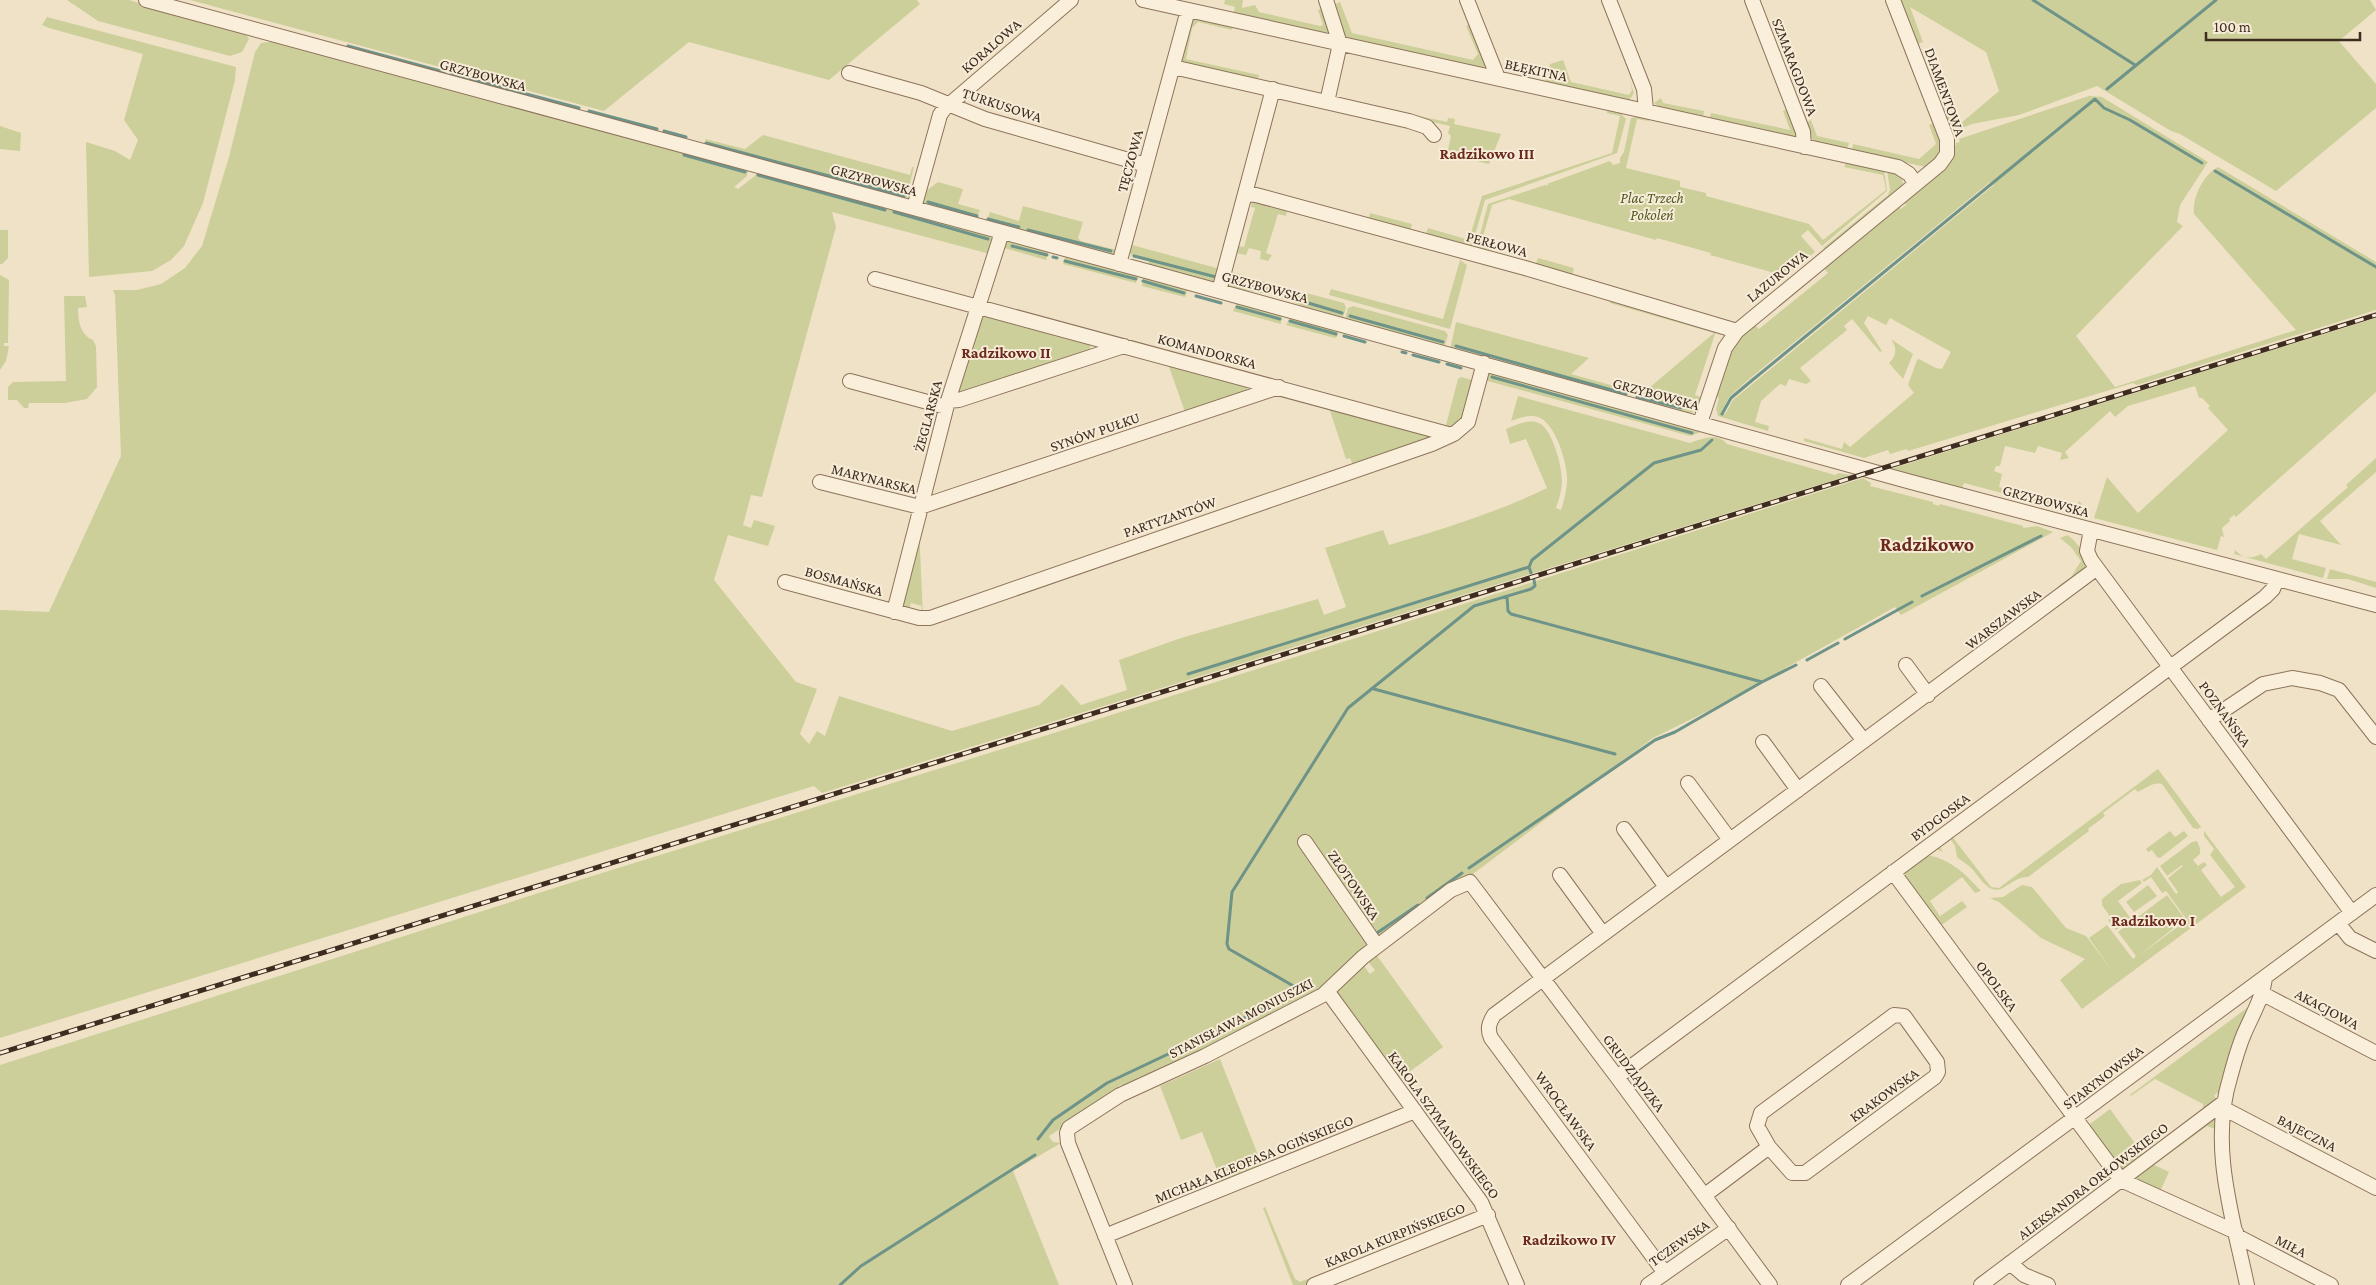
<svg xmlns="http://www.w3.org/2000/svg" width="2376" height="1285" font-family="'Crimson Pro',serif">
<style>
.green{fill:#cccf9a;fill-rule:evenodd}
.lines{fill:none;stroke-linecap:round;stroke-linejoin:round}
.stream{stroke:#6e9388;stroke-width:3}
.minor-casing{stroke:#8d735b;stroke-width:16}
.minor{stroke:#faefdb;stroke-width:14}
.rail-casing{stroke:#3d2c1f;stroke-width:5}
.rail{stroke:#f7ecd7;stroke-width:3;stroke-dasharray:9;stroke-linecap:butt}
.labels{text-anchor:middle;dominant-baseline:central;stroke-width:4;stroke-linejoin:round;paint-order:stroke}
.street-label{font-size:15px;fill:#3d2c1f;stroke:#f7ecd7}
.park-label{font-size:15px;font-style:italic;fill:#505a25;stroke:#f7ecd7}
.neighbourhood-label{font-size:16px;font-weight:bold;fill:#6b291d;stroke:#f7ecd7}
.district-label{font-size:20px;font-weight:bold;fill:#6b291d;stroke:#f7ecd7}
</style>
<rect width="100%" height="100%" fill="#f0e2c7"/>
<path class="green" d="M67 0H129L246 34 249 39 242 52 230 56 98 21Z
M190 0H917L920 4 829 80 689 42 604 111Z
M1225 0H1243L1242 8 1255 5 1259 12 1320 26 1323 25 1318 10 1323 8 1329 31 1323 35 1233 16 1235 7 1224 4Z
M1899 0H2370L2376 10 2339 41 2376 84V108L2276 191 2180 134 2171 131 2097 86 2019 115 1972 124 1954 131 1944 118 1950 116 1952 122 1960 124 1999 91 1986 52 1910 7 1923 42 1915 45Z
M1340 2 1352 33 1473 60 1478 54 1466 26 1472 23 1486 64 1482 69 1347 39 1333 5Z
M47 17 236 67 235 80 203 203 184 246 171 260 152 271 89 277 86 142 115 151 130 160 138 140 124 120 143 54 49 28 42 25Z
M1194 18 1233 25 1232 30 1198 22 1192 28 1186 59 1259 75 1258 79 1182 62 1180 57Z
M278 41 748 170 747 176 734 187 738 189 761 171 991 236 993 240 990 254 832 212 836 227 762 497 751 495 743 525 751 528 754 520 775 526 768 546 728 535 714 580 796 682 817 689 800 734 809 744 817 731 825 736 839 696 952 731 1039 705 1062 684 1081 705 1127 690 1119 660 1181 638 1318 599 1324 615 1346 607 1325 548 1383 530 1389 545C1443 529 1495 513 1547 488L1526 439 1510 444 1506 429C1515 425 1525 420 1536 422 1552 425 1562 466 1562 481 1562 490 1559 499 1556 508L1561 510C1564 501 1566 492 1567 482 1568 465 1556 423 1538 417 1529 414 1520 418 1511 421L1518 396 1690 443C1702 439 1717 432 1727 444L1835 475 1838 473 1851 475 822 793 814 786 0 1038V610L49 612 121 456 115 295 113 290H137L161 284 185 268 202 246 229 157 255 52 261 43Z
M1563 60 1571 82 1629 95 1632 90 1629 79 1634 93 1628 102 1545 84 1546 77 1539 75 1547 76 1550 64Z
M2089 96 2102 97 2208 162 2180 205 2177 222 2183 226 2076 336 2115 387 2296 330 2194 214C2192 198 2203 175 2218 167L2376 262V310L2137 385 2133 383 1908 451 1907 449 1890 454 1888 450 1864 458 1804 441V438L1842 449 1844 442 1850 447 1914 393 1908 385 1917 360 1919 359 1936 368 1942 369 1951 352 1890 318 1886 325 1868 316 1864 323 1882 351 1880 352 1852 319 1844 326 1847 330 1800 368 1811 381 1806 384 1789 379 1786 386 1780 384 1761 401 1755 422 1769 426 1768 431 1718 416 1716 409 1719 398 1714 396 1730 347 1753 323 1759 329 1828 273 1822 266 1898 205 1901 209 1906 205 1903 201 1956 145V143L1960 142 1959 139ZM1990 182 1994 185 1733 400 1725 414 1721 413 1729 397 1748 380Z
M1661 98 1663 103 1704 111 1703 118 1663 109 1654 103Z
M1365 104 1447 122 1448 118 1455 119 1454 124 1501 134 1489 164 1447 154 1451 136 1448 133 1450 126 1366 107Z
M1608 107 1622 110V115L1626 119 1617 153 1485 200 1471 249 1425 236 1428 228 1469 240 1482 196 1612 153 1620 116 1607 113Z
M1788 108 1798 134 1795 138 1709 120 1711 113 1790 130 1783 111Z
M1638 113 1650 116 1649 121 1637 119 1626 168 1680 181V187L1706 193V196L1809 224 1823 240 1886 190 1883 175 1844 167 1847 161 1884 170 1887 191 1822 246 1808 230 1801 236 1815 252 1786 275 1783 274 1785 276 1782 280 1780 279 1782 275 1710 255 1711 253 1657 238 1656 240 1509 199 1492 205 1482 240 1484 243 1491 245 1488 254 1476 250 1488 204 1545 185 1549 186 1547 184 1610 161 1613 165 1620 163V158L1624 152 1631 118 1637 117Z
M1811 120 1817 136 1849 143 1847 149C1824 146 1813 148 1804 124Z
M1936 122 1944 146 1938 160 1926 167 1852 151 1853 144 1919 159 1936 144 1929 125Z
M0 126 21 133 20 151 0 149Z
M763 135 910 175 912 167H914L909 187 914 188 911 196 903 199 708 147 705 139 745 149Z
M1887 170 1900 175 1904 186 1826 251 1823 248 1888 195 1890 190Z
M938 182 963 189 958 204 980 210 977 218 974 219 924 204 922 200 923 190 926 191Z
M1252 200 1266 202 1265 206 1272 208 1274 204 1287 210 1286 216 1278 214 1266 253 1272 255 1268 261 1260 259 1261 251 1249 248 1246 255 1236 253V246L1244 247 1255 208 1251 207Z
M1023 206 1083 222 1078 238 1081 241 1117 250 1116 253 1111 255 989 223 987 220 990 212 1019 221Z
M1370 213 1412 224 1410 232 1368 221Z
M0 230H8V258L2 264H0Z
M1010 240 1049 249 1046 260 1001 247 1003 243Z
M1132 245 1220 269 1216 281 1209 283 1148 266 1149 261 1132 256 1130 253Z
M1066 254 1139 274 1136 283 1063 264Z
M1538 258 1574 268 1572 277 1535 266Z
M1460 260 1467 265 1450 329 1329 295 1331 289 1443 319Z
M1229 271 1266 282 1270 289 1269 294 1229 288 1227 286Z
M0 275 9 280 8 343H4V346H9L6 361 0 370Z
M1144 275 1188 289 1185 297 1142 286Z
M1295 290 1344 303 1346 308 1342 320 1317 313 1287 299 1288 293Z
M64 296H85L87 307 78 308C78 320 80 335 93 340L96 346 97 387 87 399 65 403H29L28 408H24L17 400H8V387L13 382 66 381Z
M1612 297 1716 331 1695 395 1703 398 1698 409 1689 414 1638 401 1635 392 1642 394 1714 333 1610 303Z
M1238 300 1282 312 1281 324 1233 311Z
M1353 306 1445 331 1448 335 1444 348 1345 319 1348 308Z
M979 314 1091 342 1090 351 961 395 957 393 971 340 975 341 977 335 973 333Z
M1292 315 1339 328 1337 337 1335 338 1286 325Z
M2376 318V392L2236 517 2234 515 2229 519 2230 521 2222 528 2224 537 2221 536 2217 550 2094 518 2107 477 2138 513 2228 430 2208 408 2210 406 2202 398H2199L2195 386 2128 406 2115 417 2110 411 2065 452 2069 458 2060 460 2062 453 2038 446 2035 453 2005 446 2000 466H1996L1994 471 2002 474 1999 487 2076 508 2079 501 2082 504 2078 513 1964 483 1962 488 1887 470Z
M1456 322 1589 358 1571 374 1629 390 1624 396 1450 350Z
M1891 339 1913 354 1903 379 1889 363C1897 356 1897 347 1891 339Z
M1167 361 1247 387V390L1185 412Z
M1494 372 1707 430 1690 436 1484 380 1486 375Z
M1461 377 1472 380 1465 417 1458 427 1445 429 1458 379Z
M1328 405 1429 433 1432 437 1353 465 1350 458 1346 459Z
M2376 458V472L2320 521 2341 545 2299 534 2292 559 2326 568 2323 578 2234 554 2235 550C2243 559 2251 559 2261 554L2266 559 2348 487 2346 485Z
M1863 478 1871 483 1870 486 1933 502V504L1939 506 1940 504 2023 526V528L2037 526 2053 532 1901 615 1895 607 1712 709 1653 738 1302 1003 1134 1083 1118 1086 1120 1091 1049 1136 1053 1142 1061 1143 1013 1171 1059 1285H0V1065L589 877 1070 728Z
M919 529 923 614 921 612 922 606 911 603 909 610 903 607 901 603Z
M2068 535C2078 544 2090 556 2085 571L2062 591 2058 586 2071 577 2081 561 2071 547 2060 538Z
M2330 569 2376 582V588L2348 579H2327Z
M2158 769 2201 827 2198 829 2193 828 2162 784C2153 782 2146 788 2138 792L2135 789 2103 813 2105 816 2088 829 2089 831 2028 877C2017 877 2012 883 2003 888 1988 896 1979 875 1970 867 1966 863 1961 861 1957 857L1955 846 1951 840 1940 847 1943 852 1936 849 1951 835 1991 887 1999 888Z
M2170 831 2175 837 2184 831 2188 836 2160 858 2157 857 2152 850 2148 852 2146 849Z
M2204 831 2246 887 2082 1009 2060 980 2085 959 2041 938 1999 902 1990 898 2003 897 2022 885 2032 887 2066 928 2086 936 2114 973 2089 938 2107 925 2133 959 2136 956 2118 932 2167 895 2185 919 2137 957 2187 920 2166 891 2162 893 2151 877 2144 882 2142 880 2151 875 2157 867 2176 894 2178 892 2168 878 2183 866 2182 865 2167 876 2160 866 2192 842 2197 841 2200 848V854L2193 860 2198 866 2204 862 2207 865 2201 870 2221 897 2235 887 2210 855 2214 849 2204 836Z
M1925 855C1948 857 1967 875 1981 891L1975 893 1962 877 1930 901 1940 916 1962 901 1967 907 1943 924 1935 923 1905 878V871Z
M2140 880 2142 883 2118 901 2131 919 2116 930 2108 920 2111 918 2102 905V899L2121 884Z
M2148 885 2157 896 2134 912 2126 902Z
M1375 953 1443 1047 1400 1079 1404 1084 1338 999V986L1364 966 1370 974 1375 970 1368 962 1369 956Z
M2255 1002 2221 1094 2218 1092 2214 1096 2217 1099 2203 1110V1104L2155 1079 2131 1096 2130 1095Z
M1220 1059 1262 1165 1269 1162 1271 1166 1223 1185 1202 1132 1181 1140 1160 1086Z
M2110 1109 2145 1157 2126 1172 2120 1171 2086 1127Z
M2216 1114 2229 1222 2223 1219 2226 1216 2217 1170 2215 1129 2207 1126 2154 1165 2169 1172 2159 1194 2132 1182V1177Z
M1265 1207 1295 1279 1300 1282 1378 1251 1380 1255 1305 1285H1293L1263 1208Z"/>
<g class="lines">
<path class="stream" d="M2033 0 2135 65
M348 46 444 72
M451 74 579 108
M2107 89 2216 0
M589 111 657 129
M664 131 686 137
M706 143 904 196
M684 155 745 172
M2215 171 2376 267
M758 175 885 210
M928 202 977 216
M894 212 988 239
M988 219 1019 227
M1028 230 1111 251
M1012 246 1047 255
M1134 256 1216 277
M1053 257 1057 258
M1065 261 1136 279
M1228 280 1268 291
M1143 281 1184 293
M1196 296 1221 303
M1288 297 1342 313
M1237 307 1280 319
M1350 316 1443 342
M1290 321 1336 334
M1344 336 1365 342
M1456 346 1626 394
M1402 352 1406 353
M1413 355 1439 362
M1447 364 1461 368
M1492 377 1692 433
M1637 397 1681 408
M1722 414 1731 398 1750 382 2095 99 2104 108 2130 120 2202 163
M1531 573 1529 567 1532 560 1654 463 1701 450 1712 440
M1922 596 2041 536
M1507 597 1508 611 1511 614 1762 682 1796 665
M1845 639 1912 602
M1807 660 1838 643
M1188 674 1529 567
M1374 689 1615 754
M1469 868 1655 740 1675 732 1762 682
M1427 898 1462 873
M1374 935 1418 905
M1038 1139 1053 1120 1107 1083 1297 993 1299 990 1297 988 1229 949 1227 944 1232 892 1348 708 1474 606 1531 589 1535 586 1534 580
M840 1285 861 1266 1035 1155"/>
<defs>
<path id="minor" d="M146 0 1146 271 1911 482 2376 605
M1143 0 1898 167 1909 174 1916 184
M1326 0 1340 44 1327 102
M1467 0 1498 78
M1609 0 1644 89 1646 110
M1752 0 1803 132 1804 147
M1173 67 1409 121 1427 127 1434 135
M849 73 921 93 985 119 1146 165
M1247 194 1256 195 1525 268 1737 331
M914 208 940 115 944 109 1071 0
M1119 264 1188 10
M875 279 1448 434H1454L1468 422 1484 363
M1219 291 1273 89
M850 381 946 407
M948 401 959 400 1124 346
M1700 423 1725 348 1737 331 1940 164 1947 154V139L1893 0
M820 482 920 507 1279 387
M2091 530 2087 551 2091 560 2352 913
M785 582 919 618H930L1432 444 1454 434
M894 612 948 401 1002 232
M1906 665 1928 695
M1821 686 1864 741
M2209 720 2263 684 2292 678 2320 683 2339 690 2376 737
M1763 742 1798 790
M1688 783 1730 840
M1624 829 1666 887
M1305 842 1377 946
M1893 872 2121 1180 2236 1232
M1560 875 1603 934
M2338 923 2350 938 2376 951
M1328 992 1481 1202 1517 1285
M2263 994 2376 1053
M1617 1077 2265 597 2273 589 2277 579
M2223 1108 2376 1188
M1705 1195 1769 1147 1792 1173H1805L1935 1077 1938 1072 1937 1062 1904 1016 1894 1015 1761 1113 1757 1126 1769 1147
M1105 1236 1415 1111
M2237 1236 2331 1285
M2010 1263 2024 1275 2048 1285
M1665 1273 1491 1038C1487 1029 1489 1023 1494 1015L2097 568
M1125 1285 1068 1143 1067 1133 1069 1128 1120 1095 1205 1056 1323 995 1363 957 1451 890 1470 882 1617 1077 1770 1285
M1314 1285 1488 1215
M1648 1285 1729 1228
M1848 1285 2376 895
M1981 1285 2223 1103
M2247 1285C2233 1218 2209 1146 2230 1078 2234 1063 2238 1048 2244 1034 2252 1015 2263 998 2265 977"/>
</defs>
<use href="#minor" class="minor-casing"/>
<use href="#minor" class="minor"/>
<defs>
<path id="rail" d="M0 1053 2376 315"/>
</defs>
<use href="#rail" class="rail-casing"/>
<use href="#rail" class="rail"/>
</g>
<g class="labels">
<g class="street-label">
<text transform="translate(991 46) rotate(-41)">KORALOWA</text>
<text transform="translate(1795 67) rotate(69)">SZMARAGDOWA</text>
<text transform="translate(1536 70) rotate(12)">BŁĘKITNA</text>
<text transform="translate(483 75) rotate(15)">GRZYBOWSKA</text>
<text transform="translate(1945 92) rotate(70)">DIAMENTOWA</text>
<text transform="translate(1002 105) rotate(18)">TURKUSOWA</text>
<text transform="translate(1130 161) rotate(-75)">TĘCZOWA</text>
<text transform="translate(874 180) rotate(15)">GRZYBOWSKA</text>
<text transform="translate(1497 244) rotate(15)">PERŁOWA</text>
<text transform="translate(1777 276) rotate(-39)">LAZUROWA</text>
<text transform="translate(1265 287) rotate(15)">GRZYBOWSKA</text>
<text transform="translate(1207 351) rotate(15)">KOMANDORSKA</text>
<text transform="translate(1656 394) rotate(15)">GRZYBOWSKA</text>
<text transform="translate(928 416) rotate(-75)">ŻEGLARSKA</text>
<text transform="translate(1095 432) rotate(-19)">SYNÓW PUŁKU</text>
<text transform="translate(874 479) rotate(14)">MARYNARSKA</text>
<text transform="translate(2046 501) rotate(15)">GRZYBOWSKA</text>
<text transform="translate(1170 517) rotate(-19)">PARTYZANTÓW</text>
<text transform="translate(844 581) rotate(15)">BOSMAŃSKA</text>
<text transform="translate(2003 619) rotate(-37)">WARSZAWSKA</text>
<text transform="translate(2225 714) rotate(54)">POZNAŃSKA</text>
<text transform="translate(1940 817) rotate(-37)">BYDGOSKA</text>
<text transform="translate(1354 885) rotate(56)">ZŁOTOWSKA</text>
<text transform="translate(1997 986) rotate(53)">OPOLSKA</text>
<text transform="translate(2327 1009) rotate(28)">AKACJOWA</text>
<text transform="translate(1241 1018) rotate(-27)">STANISŁAWA MONIUSZKI</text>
<text transform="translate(1634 1073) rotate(53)">GRUDZIĄDZKA</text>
<text transform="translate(2103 1077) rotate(-37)">STARYNOWSKA</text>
<text transform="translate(1884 1095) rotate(-36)">KRAKOWSKA</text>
<text transform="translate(1566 1111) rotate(54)">WROCŁAWSKA</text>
<text transform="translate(1444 1125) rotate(54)">KAROLA SZYMANOWSKIEGO</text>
<text transform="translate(2307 1133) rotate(27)">BAJECZNA</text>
<text transform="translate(1254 1159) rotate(-22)">MICHAŁA KLEOFASA OGIŃSKIEGO</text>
<text transform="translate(2093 1181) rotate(-37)">ALEKSANDRA ORŁOWSKIEGO</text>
<text transform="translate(1395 1235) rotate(-22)">KAROLA KURPIŃSKIEGO</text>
<text transform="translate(1679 1243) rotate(-35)">TCZEWSKA</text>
<text transform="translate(2291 1246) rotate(27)">MIŁA</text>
</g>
<g class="park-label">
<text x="1652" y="198">Plac Trzech<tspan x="1652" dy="17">Pokoleń</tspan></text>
</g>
<g class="neighbourhood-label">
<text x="1487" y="153">Radzikowo III</text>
<text x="1006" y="352">Radzikowo II</text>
<text x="2153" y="920">Radzikowo I</text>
<text x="1569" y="1239">Radzikowo IV</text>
</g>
<g class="district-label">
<text x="1927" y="544">Radzikowo</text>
</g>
</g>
<path d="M2206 32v8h154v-8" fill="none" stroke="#3d2c1f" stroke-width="2.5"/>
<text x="2214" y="32" font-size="15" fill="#3d2c1f" stroke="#f7ecd7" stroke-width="4" paint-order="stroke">100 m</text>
</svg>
